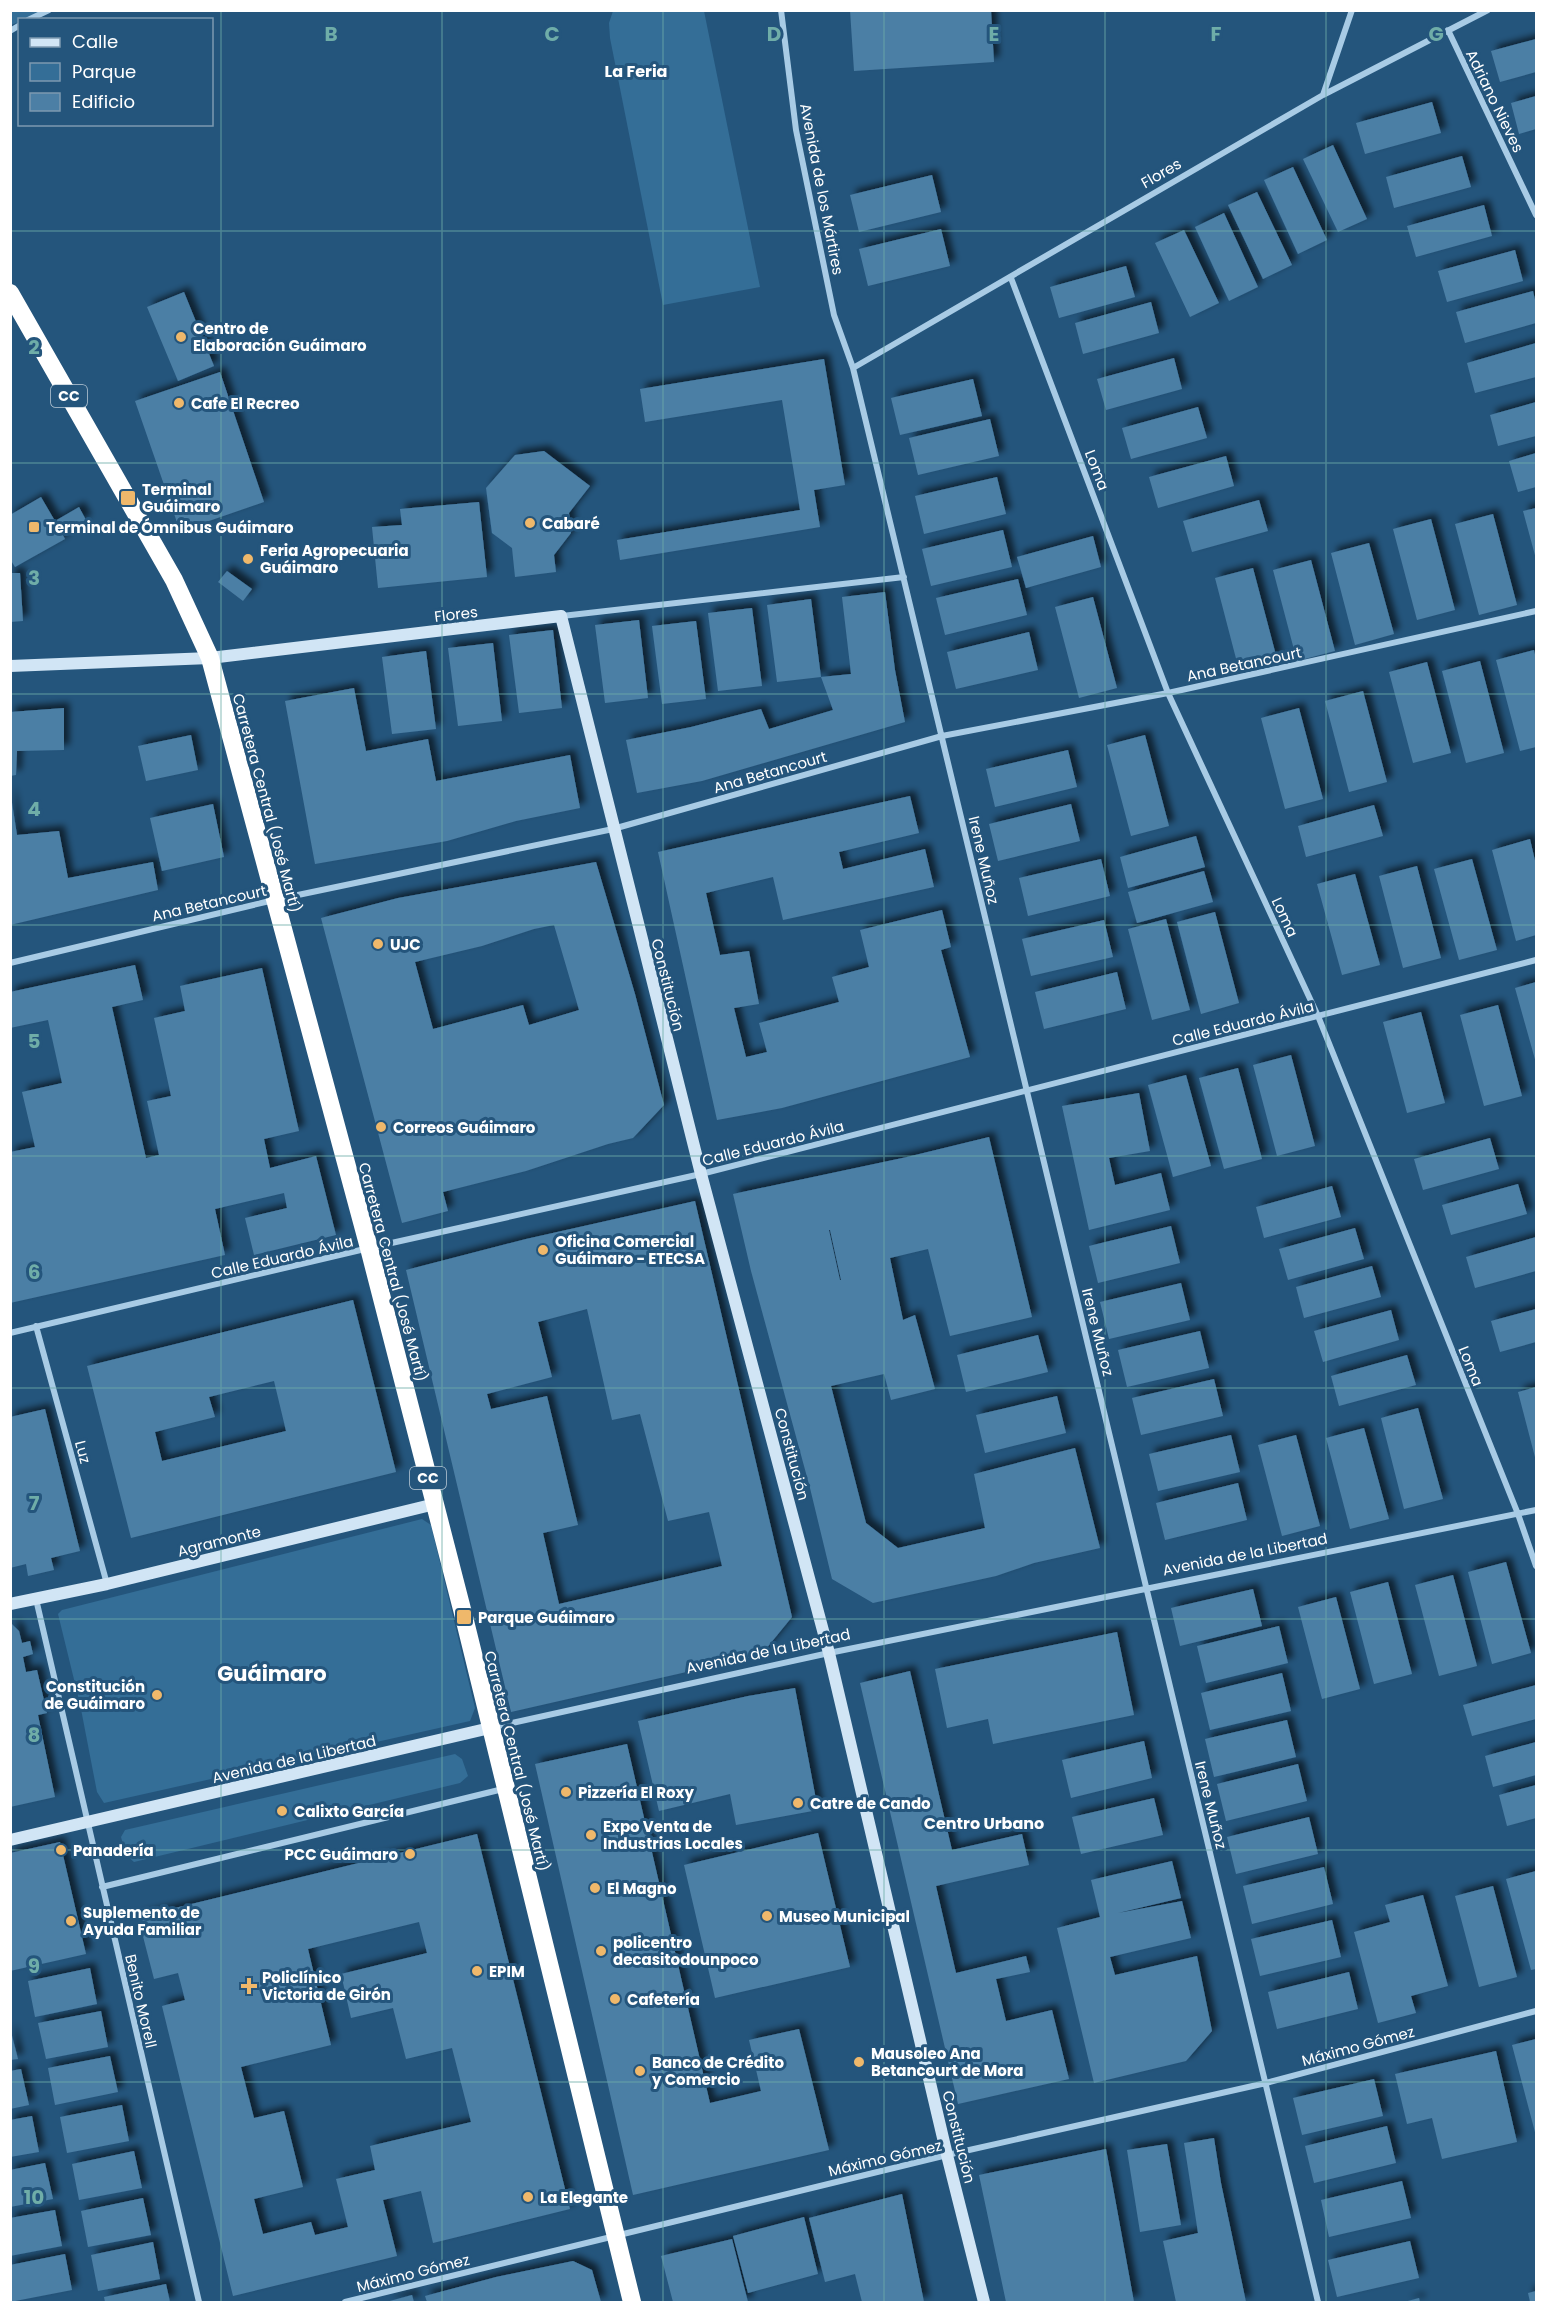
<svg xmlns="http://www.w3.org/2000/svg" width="1547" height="2313" font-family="Poppins,sans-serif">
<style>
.green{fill:#346e97}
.building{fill:#4c7fa5;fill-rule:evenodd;filter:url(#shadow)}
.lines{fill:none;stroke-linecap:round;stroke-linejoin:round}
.street{stroke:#a8cbe5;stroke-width:6}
.secondary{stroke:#d1e5f5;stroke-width:12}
.highway{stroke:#fff;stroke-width:18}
.grid{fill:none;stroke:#6fada8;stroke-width:1.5;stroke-opacity:0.55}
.poi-dot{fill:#efb86b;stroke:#24557c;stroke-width:2}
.labels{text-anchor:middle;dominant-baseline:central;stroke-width:6;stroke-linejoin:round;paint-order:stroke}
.shield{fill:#24557c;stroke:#bdccd8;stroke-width:1.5}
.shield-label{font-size:14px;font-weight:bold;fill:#fff}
.street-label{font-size:15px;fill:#fff;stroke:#24557c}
.poi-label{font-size:15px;font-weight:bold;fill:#fff;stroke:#24557c;text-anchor:start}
.neighbourhood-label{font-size:16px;font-weight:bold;fill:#fff;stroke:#24557c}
.district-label{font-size:21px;font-weight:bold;fill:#fff;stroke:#24557c}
.grid-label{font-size:20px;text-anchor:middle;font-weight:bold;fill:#6fada8;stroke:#24557c;stroke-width:6;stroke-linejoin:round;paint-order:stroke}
</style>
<defs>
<filter id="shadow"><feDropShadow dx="5.5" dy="-5.5" stdDeviation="3" flood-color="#0009"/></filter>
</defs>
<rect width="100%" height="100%" fill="#24557c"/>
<path class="green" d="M11 11H48L11 25Z
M613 11H704L760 287 663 305 610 38 609 23Z
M422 1519 431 1525 475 1708 470 1721 104 1803 97 1792 80 1704 58 1614 62 1610Z
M455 1754 462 1759 468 1776 460 1783 134 1862 126 1855 121 1837 125 1830Z"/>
<path class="building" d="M850 10H991L994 62 854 71Z
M1536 39V72L1500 82 1491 51Z
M1536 96V129L1519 134 1511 103Z
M1432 102 1441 133 1365 154 1356 123Z
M1333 145 1367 219 1338 232 1303 159Z
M1462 156 1471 187 1394 208 1386 177Z
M1293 167 1327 240 1298 254 1264 180Z
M932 175 941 212 859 232 850 195Z
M1257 192 1292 265 1263 279 1228 205Z
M1484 205 1492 236 1416 257 1407 226Z
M1224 213 1258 287 1229 301 1195 227Z
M941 229 950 266 868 286 859 249Z
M1184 230 1219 303 1190 317 1155 243Z
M1515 250 1523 281 1447 302 1438 271Z
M1126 266 1135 297 1059 318 1050 287Z
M1533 291 1536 304V323L1465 343 1456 312Z
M184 292 214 366 178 381 147 307Z
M1151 302 1159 333 1083 354 1075 323Z
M1536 343V377L1475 393 1467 363Z
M1174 358 1182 389 1106 410 1097 379Z
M824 359 845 485 814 490 820 527 620 560 617 540 800 510 782 400 645 422 640 389Z
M220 372 264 502 180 531 135 401Z
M973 379 982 416 900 435 891 398Z
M1536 402V436L1498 446 1490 415Z
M1198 407 1207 438 1131 459 1122 428Z
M990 419 999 456 918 475 909 438Z
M544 451 590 486 569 513 571 533 554 555 556 572 515 577 512 548 492 533 486 488 515 455Z
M1536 453V487L1518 492 1509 461Z
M1226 456 1234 486 1158 508 1149 477Z
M997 477 1006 514 924 534 915 496Z
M41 497 55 521 79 507 86 520 62 533 65 539 15 567 10 559V515Z
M1259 500 1268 531 1192 552 1183 521Z
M479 502 487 577 378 588 372 527 402 525 400 509Z
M1536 508V559L1523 511Z
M1493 514 1517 605 1479 615 1455 524Z
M1431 519 1455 610 1417 620 1393 529Z
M1003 530 1012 567 931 586 922 549Z
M1093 536 1101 567 1026 588 1017 557Z
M1369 543 1394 634 1355 645 1331 553Z
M1311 560 1335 651 1297 661 1273 570Z
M1253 568 1277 659 1239 670 1215 578Z
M227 571 252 589 243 601 218 582Z
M10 573H20L23 621 10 622Z
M1018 579 1027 615 945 635 936 598Z
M885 592 895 670 905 722 702 781 637 793 626 740 691 727 761 709 769 729 833 710 821 677 777 682 767 605 811 599 821 677 851 674 842 597Z
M1093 597 1117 688 1079 698 1055 607Z
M752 608 762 686 718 691 708 613Z
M639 620 648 698 605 703 595 625Z
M696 621 706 699 662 704 652 626Z
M553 630 562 708 519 713 509 635Z
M1029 632 1038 670 956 689 947 652Z
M493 643 502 721 458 726 448 648Z
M1534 650 1536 659V747L1520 751 1496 660Z
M426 651 436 729 392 734 382 657Z
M1480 661 1504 753 1466 763 1442 671Z
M1427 662 1451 753 1413 763 1389 672Z
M354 688 366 751 428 739 436 781 570 755 580 808 516 821 447 841 315 864 285 701Z
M1363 691 1387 782 1349 792 1325 701Z
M64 708V750L17 751 16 775 10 776V712Z
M1299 708 1323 799 1285 809 1261 718Z
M191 735 198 770 146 781 138 746Z
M1145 735 1169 826 1131 836 1107 745Z
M1068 750 1077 787 995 807 986 769Z
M10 790 17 835 59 831 68 878 153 862 158 890 10 925Z
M910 796 919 833 839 852 843 869 925 849 934 887 783 920 773 877 706 893 720 955 749 951 759 1004 734 1008 746 1057 767 1052 759 1023 839 1002 832 977 869 967 860 930 942 910 951 947 941 950 970 1057 782 1108 717 1120 658 852Z
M213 804 224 857 162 871 150 818Z
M1071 804 1080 841 998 861 989 824Z
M1374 805 1383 836 1306 857 1298 826Z
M1196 836 1205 867 1128 888 1120 857Z
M1530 839 1536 865V935L1516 941 1492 850Z
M1101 859 1110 896 1028 916 1019 878Z
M1472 859 1497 950 1459 960 1434 869Z
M596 862 635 994 664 1105 633 1138 608 1144 526 1171 443 1192 448 1211 402 1223 321 918 398 898ZM554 925 579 1010 529 1025 523 1005 433 1029 415 962 482 946 534 929Z
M1417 866 1441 958 1403 968 1379 876Z
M1204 871 1213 902 1137 923 1128 892Z
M1355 874 1380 965 1342 975 1317 884Z
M1215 912 1239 1003 1201 1014 1177 922Z
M1166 919 1190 1010 1152 1020 1128 929Z
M1104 920 1113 957 1031 976 1022 939Z
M135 965 143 1000 112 1007 146 1158 159 1155 147 1101 171 1096 154 1018 185 1011 180 986 262 968 299 1131 264 1139 270 1168 316 1156 336 1235 254 1255 245 1218 287 1208 284 1193 215 1209 225 1255 10 1303V1152L35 1147 22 1092 62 1083 48 1020 10 1028V992Z
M1117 972 1126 1009 1044 1029 1035 992Z
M1536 982V1063L1515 988Z
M1498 1005 1522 1096 1484 1106 1460 1015Z
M1421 1012 1445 1103 1407 1113 1383 1022Z
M1291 1055 1315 1146 1277 1156 1253 1065Z
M1238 1068 1262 1159 1224 1169 1199 1078Z
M1186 1075 1211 1166 1173 1177 1148 1085Z
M1139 1093 1150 1151 1109 1158 1115 1185 1161 1173 1170 1210 1089 1230 1062 1106Z
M989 1137 1032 1317 950 1336 928 1249 890 1258 903 1320 915 1315 935 1389 891 1400 884 1374 831 1386 866 1523 898 1548 985 1528 974 1474 1075 1448 1100 1548 1034 1563 996 1576 873 1603 832 1579 810 1488 751 1271 733 1194 907 1157ZM829 1230H830L841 1280H840Z
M1490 1138 1499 1169 1423 1190 1414 1159Z
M1518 1184 1527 1214 1451 1235 1442 1205Z
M1332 1186 1341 1217 1264 1238 1256 1207Z
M695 1201 792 1617 761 1655 511 1712 406 1270 526 1239ZM587 1309 612 1420 640 1414 668 1521 709 1512 722 1566 559 1604 543 1533 578 1525 547 1396 491 1409 487 1394 552 1377 538 1322Z
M1171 1226 1180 1263 1098 1283 1089 1246Z
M1355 1228 1364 1259 1288 1280 1279 1249Z
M1536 1237V1271L1475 1288 1466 1257Z
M1372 1266 1381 1297 1304 1318 1296 1287Z
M1181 1283 1190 1320 1109 1339 1100 1302Z
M353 1300 396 1472 131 1538 87 1366ZM274 1381 286 1431 162 1461 155 1432 215 1417 209 1397Z
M1536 1309V1342L1500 1352 1491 1321Z
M1391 1310 1399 1340 1323 1362 1314 1331Z
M1200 1331 1209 1368 1127 1387 1118 1350Z
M1038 1335 1048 1372 966 1392 957 1355Z
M1407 1355 1416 1385 1339 1406 1331 1376Z
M1214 1379 1223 1416 1141 1435 1132 1398Z
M1536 1387V1461L1518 1392Z
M1057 1396 1066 1433 985 1453 976 1415Z
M1418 1408 1443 1499 1404 1509 1381 1418Z
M45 1409 80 1551 51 1558 54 1570 28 1576 26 1564 10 1568V1417Z
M1364 1428 1389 1519 1350 1529 1326 1438Z
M1231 1435 1240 1472 1158 1491 1149 1454Z
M1296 1435 1320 1526 1282 1536 1258 1445Z
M1238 1483 1247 1520 1165 1540 1156 1503Z
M1506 1562 1531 1653 1492 1664 1468 1572Z
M1453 1575 1477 1666 1439 1676 1415 1585Z
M1388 1582 1412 1674 1374 1684 1350 1592Z
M1253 1589 1262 1626 1180 1646 1171 1608Z
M1336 1597 1360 1689 1322 1699 1298 1607Z
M12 1624 19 1631 22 1643 30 1641 33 1654 23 1657 26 1672 37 1670 47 1713 38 1715 55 1797 10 1807Z
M1279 1626 1288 1663 1206 1683 1197 1646Z
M1117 1632 1134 1715 993 1744 988 1719 947 1728 935 1669Z
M910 1671 952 1850 1022 1834 1029 1865 936 1886 956 1973 1026 1956 1030 1972 996 1979 1006 2021 1052 2010 1069 2079 958 2104 860 1683Z
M1282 1673 1291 1711 1210 1730 1201 1693Z
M1536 1685V1719L1472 1736 1463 1705Z
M795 1688 818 1810 736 1825 730 1794 659 1811 638 1721 748 1696Z
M1287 1720 1296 1757 1214 1777 1205 1739Z
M1144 1741 1152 1778 1071 1798 1062 1760Z
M1536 1742V1775L1493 1787 1485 1756Z
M627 1744 710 2103 761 2091 749 2040 799 2029 829 2150 633 2195 535 1764Z
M1298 1764 1307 1801 1226 1821 1217 1784Z
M1536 1785V1818L1507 1826 1499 1795Z
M1154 1798 1163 1835 1081 1854 1072 1817Z
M1309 1817 1318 1854 1236 1874 1227 1837Z
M818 1833 850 1967 715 1998 684 1865Z
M477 1834 570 2209 433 2243 421 2191 383 2200 397 2256 233 2296 162 2006 185 2000 178 1973 154 1979 138 1917ZM419 1922 427 1953 341 1974 351 2018 393 2008 406 2059 452 2048 471 2122 370 2146 375 2170 336 2179 348 2227 315 2235 311 2222 263 2234 254 2199 303 2187 284 2111 254 2118 241 2067 331 2045 308 1949Z
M60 1842 86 1954 10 1971V1853Z
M1172 1861 1181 1898 1118 1913 1182 1901 1191 1938 1110 1957 1115 1975 1197 1956 1212 2031 1186 2061 1094 2083 1057 1928 1100 1917 1091 1880Z
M1324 1867 1333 1904 1252 1924 1243 1886Z
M1536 1871V1969L1531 1970 1506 1879Z
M1493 1886 1517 1977 1479 1987 1455 1896Z
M1423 1895 1448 1986 1411 1996 1416 2013 1378 2023 1354 1932 1390 1922 1385 1905Z
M1332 1920 1341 1957 1260 1976 1251 1939Z
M90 1968 97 2004 35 2017 28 1981Z
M1349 1972 1358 2009 1277 2029 1268 1992Z
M101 2011 108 2047 46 2059 38 2023Z
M10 2028 18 2059 10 2060Z
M1536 2039V2136L1512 2045Z
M1496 2051 1517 2142 1442 2159 1432 2118 1407 2124 1395 2074Z
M110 2056 118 2092 55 2105 48 2068Z
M21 2069 29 2105 10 2109V2071Z
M1374 2079 1383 2116 1302 2135 1293 2098Z
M122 2105 129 2141 67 2153 60 2117Z
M32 2116 39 2152 10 2157V2120Z
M1387 2126 1396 2163 1314 2183 1305 2146Z
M1214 2138 1221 2183 1246 2302H1176L1163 2241 1198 2233 1184 2143Z
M1167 2144 1181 2225 1140 2232 1127 2150Z
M1106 2149 1134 2302H1006L979 2175Z
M134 2151 142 2188 79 2200 72 2164Z
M45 2163 53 2199 10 2207V2170Z
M1402 2181 1411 2218 1329 2237 1321 2200Z
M902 2194 924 2302H862L855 2274 825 2282 809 2218Z
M143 2198 151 2235 88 2247 81 2211Z
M55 2210 62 2246 10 2256V2218Z
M804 2217 818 2274 748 2293 733 2236Z
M732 2239 748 2302H673L661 2256Z
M1410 2241 1419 2278 1337 2297 1328 2260Z
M153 2242 160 2279 98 2291 91 2255Z
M65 2254 72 2290 10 2302V2265Z
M573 2261 592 2270 601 2302H427L425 2296 496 2277Z
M166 2284 170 2302H105L104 2297Z
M1536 2291V2302H1530L1528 2293Z
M412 2295 414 2302H386Z
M1419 2298 1420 2302H1404Z"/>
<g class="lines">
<path class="street" d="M781 10 796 130 834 315 853 368 1318 2302
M28 20 49 10
M1448 30 1536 215
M10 31 20 25
M1323 95 1352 10
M1011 278 1168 693 1318 1016 1518 1514 1536 1566
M853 368 1323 95 1488 10
M562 616 904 577
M10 963 274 900 613 829 942 736 1168 693 1536 611
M36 1326 107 1584
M10 1333 369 1248 701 1174 1536 960
M36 1599 199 2302
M494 1727 829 1653 1536 1510
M102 1887 503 1789
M345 2302 947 2155 1266 2083 1536 2011"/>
<path class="secondary" d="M10 666 210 658 561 616 701 1174 829 1653 947 2155 984 2302
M10 1604 107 1584 435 1504
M10 1840 490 1728"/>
<path class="highway" d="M10 293 174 580 210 658 369 1248 464 1617 632 2302"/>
</g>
<path class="grid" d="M221 10V2302M442 10V2302M663 10V2302M884 10V2302M1105 10V2302M1326 10V2302M10 231H1536M10 463H1536M10 694H1536M10 925H1536M10 1156H1536M10 1388H1536M10 1619H1536M10 1850H1536M10 2082H1536"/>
<g class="poi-dot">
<circle cx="181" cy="337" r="6"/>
<circle cx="179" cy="403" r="6"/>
<rect x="120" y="490" width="16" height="16" rx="3"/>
<circle cx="530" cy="523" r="6"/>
<rect x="28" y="521" width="12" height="12" rx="3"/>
<circle cx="248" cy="559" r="6"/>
<circle cx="378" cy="944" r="6"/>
<circle cx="381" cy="1127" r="6"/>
<circle cx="543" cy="1250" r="6"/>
<rect x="456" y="1609" width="16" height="16" rx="3"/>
<circle cx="157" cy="1695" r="6"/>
<circle cx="566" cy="1792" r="6"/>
<circle cx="798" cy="1803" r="6"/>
<circle cx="282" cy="1811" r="6"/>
<circle cx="591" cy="1835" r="6"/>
<circle cx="61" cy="1850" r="6"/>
<circle cx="410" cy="1854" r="6"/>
<circle cx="595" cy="1888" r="6"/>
<circle cx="767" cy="1916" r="6"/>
<circle cx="71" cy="1921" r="6"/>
<circle cx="601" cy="1951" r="6"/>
<circle cx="477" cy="1971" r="6"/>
<path d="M246 1977h6v6h6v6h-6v6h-6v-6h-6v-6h6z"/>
<circle cx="615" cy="1999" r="6"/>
<circle cx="859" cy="2062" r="6"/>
<circle cx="640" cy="2071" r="6"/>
<circle cx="528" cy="2197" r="6"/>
</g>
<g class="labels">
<g class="shield">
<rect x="51" y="385" width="36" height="22" rx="4.5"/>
<rect x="410" y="1467" width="36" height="22" rx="4.5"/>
</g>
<g class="shield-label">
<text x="69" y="396">CC</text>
<text x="428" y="1478">CC</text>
</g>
<g class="street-label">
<text transform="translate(1495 101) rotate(64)">Adriano Nieves</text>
<text transform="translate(1161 173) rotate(-30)">Flores</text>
<text transform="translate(822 189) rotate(79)">Avenida de los Mártires</text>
<text transform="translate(1097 470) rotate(69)">Loma</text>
<text transform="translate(456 614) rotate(-7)">Flores</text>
<text transform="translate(1244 664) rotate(-12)">Ana Betancourt</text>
<text transform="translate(770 772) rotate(-16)">Ana Betancourt</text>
<text transform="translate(267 803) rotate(75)">Carretera Central (José Martí)</text>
<text transform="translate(984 860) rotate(77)">Irene Muñoz</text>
<text transform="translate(209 903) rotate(-13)">Ana Betancourt</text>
<text transform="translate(1285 917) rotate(65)">Loma</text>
<text transform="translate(668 985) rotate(76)">Constitución</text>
<text transform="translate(1243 1023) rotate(-14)">Calle Eduardo Ávila</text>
<text transform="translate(773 1143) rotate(-14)">Calle Eduardo Ávila</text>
<text transform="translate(282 1257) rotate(-13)">Calle Eduardo Ávila</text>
<text transform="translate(393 1272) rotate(75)">Carretera Central (José Martí)</text>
<text transform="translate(1098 1332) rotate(76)">Irene Muñoz</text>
<text transform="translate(1471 1366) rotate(68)">Loma</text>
<text transform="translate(83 1452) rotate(75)">Luz</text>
<text transform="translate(792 1454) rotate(75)">Constitución</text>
<text transform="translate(219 1541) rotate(-14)">Agramonte</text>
<text transform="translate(1245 1554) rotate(-11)">Avenida de la Libertad</text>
<text transform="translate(768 1651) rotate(-12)">Avenida de la Libertad</text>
<text transform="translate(294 1759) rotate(-13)">Avenida de la Libertad</text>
<text transform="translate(517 1761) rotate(76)">Carretera Central (José Martí)</text>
<text transform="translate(1211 1805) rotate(76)">Irene Muñoz</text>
<text transform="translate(141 2001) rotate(77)">Benito Morell</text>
<text transform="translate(1358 2046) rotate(-15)">Máximo Gómez</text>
<text transform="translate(959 2137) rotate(76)">Constitución</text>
<text transform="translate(885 2158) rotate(-13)">Máximo Gómez</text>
<text transform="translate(413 2273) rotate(-14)">Máximo Gómez</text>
</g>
<g class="poi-label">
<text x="193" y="328">Centro de<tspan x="193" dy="17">Elaboración Guáimaro</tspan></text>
<text x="191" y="403">Cafe El Recreo</text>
<text x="142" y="489">Terminal<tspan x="142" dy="17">Guáimaro</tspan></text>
<text x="542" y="523">Cabaré</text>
<text x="46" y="527">Terminal de Ómnibus Guáimaro</text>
<text x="260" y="550">Feria Agropecuaria<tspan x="260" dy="17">Guáimaro</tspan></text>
<text x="390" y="944">UJC</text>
<text x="393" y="1127">Correos Guáimaro</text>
<text x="555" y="1241">Oficina Comercial<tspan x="555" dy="17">Guáimaro - ETECSA</tspan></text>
<text x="478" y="1617">Parque Guáimaro</text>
<text x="145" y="1686" text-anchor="end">Constitución<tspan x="145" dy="17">de Guáimaro</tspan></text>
<text x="578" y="1792">Pizzería El Roxy</text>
<text x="810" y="1803">Catre de Cando</text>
<text x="294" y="1811">Calixto García</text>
<text x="603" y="1826">Expo Venta de<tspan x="603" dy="17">Industrias Locales</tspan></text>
<text x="73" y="1850">Panadería</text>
<text x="398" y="1854" text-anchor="end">PCC Guáimaro</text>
<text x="607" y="1888">El Magno</text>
<text x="83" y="1912">Suplemento de<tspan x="83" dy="17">Ayuda Familiar</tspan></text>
<text x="779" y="1916">Museo Municipal</text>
<text x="613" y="1942">policentro<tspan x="613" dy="17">decasitodounpoco</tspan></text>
<text x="489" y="1971">EPIM</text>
<text x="262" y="1977">Policlínico<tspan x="262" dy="17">Victoria de Girón</tspan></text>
<text x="627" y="1999">Cafetería</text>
<text x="871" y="2053">Mausoleo Ana<tspan x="871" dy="17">Betancourt de Mora</tspan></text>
<text x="652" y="2062">Banco de Crédito<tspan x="652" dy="17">y Comercio</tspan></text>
<text x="540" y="2197">La Elegante</text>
</g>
<g class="neighbourhood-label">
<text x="636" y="71">La Feria</text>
<text x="984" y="1823">Centro Urbano</text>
</g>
<g class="district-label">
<text x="272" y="1673">Guáimaro</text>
</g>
</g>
<g class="grid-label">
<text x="331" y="41">B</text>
<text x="552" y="41">C</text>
<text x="774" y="41">D</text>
<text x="994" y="41">E</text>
<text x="1216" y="41">F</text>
<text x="1436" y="41">G</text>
<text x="34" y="354">2</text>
<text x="34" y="585">3</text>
<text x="34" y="816">4</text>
<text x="34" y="1048">5</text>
<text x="34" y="1279">6</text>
<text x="34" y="1510">7</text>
<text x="34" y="1742">8</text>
<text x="34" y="1973">9</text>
<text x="34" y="2204">10</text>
</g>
<rect width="1547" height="2313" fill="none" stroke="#ffffff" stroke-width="24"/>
<rect x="18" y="18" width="195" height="108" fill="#24557c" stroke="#7c99b0" stroke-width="1.5"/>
<rect x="30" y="38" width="30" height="9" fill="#d1e5f5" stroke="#7c99b0" stroke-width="1.5"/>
<text x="72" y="48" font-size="18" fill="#ffffff">Calle</text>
<rect x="30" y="63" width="30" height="18" fill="#346e97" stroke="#7c99b0" stroke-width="1.5"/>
<text x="72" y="78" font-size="18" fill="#ffffff">Parque</text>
<rect x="30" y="93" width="30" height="18" fill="#4c7fa5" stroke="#7c99b0" stroke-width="1.5"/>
<text x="72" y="108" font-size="18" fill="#ffffff">Edificio</text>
</svg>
